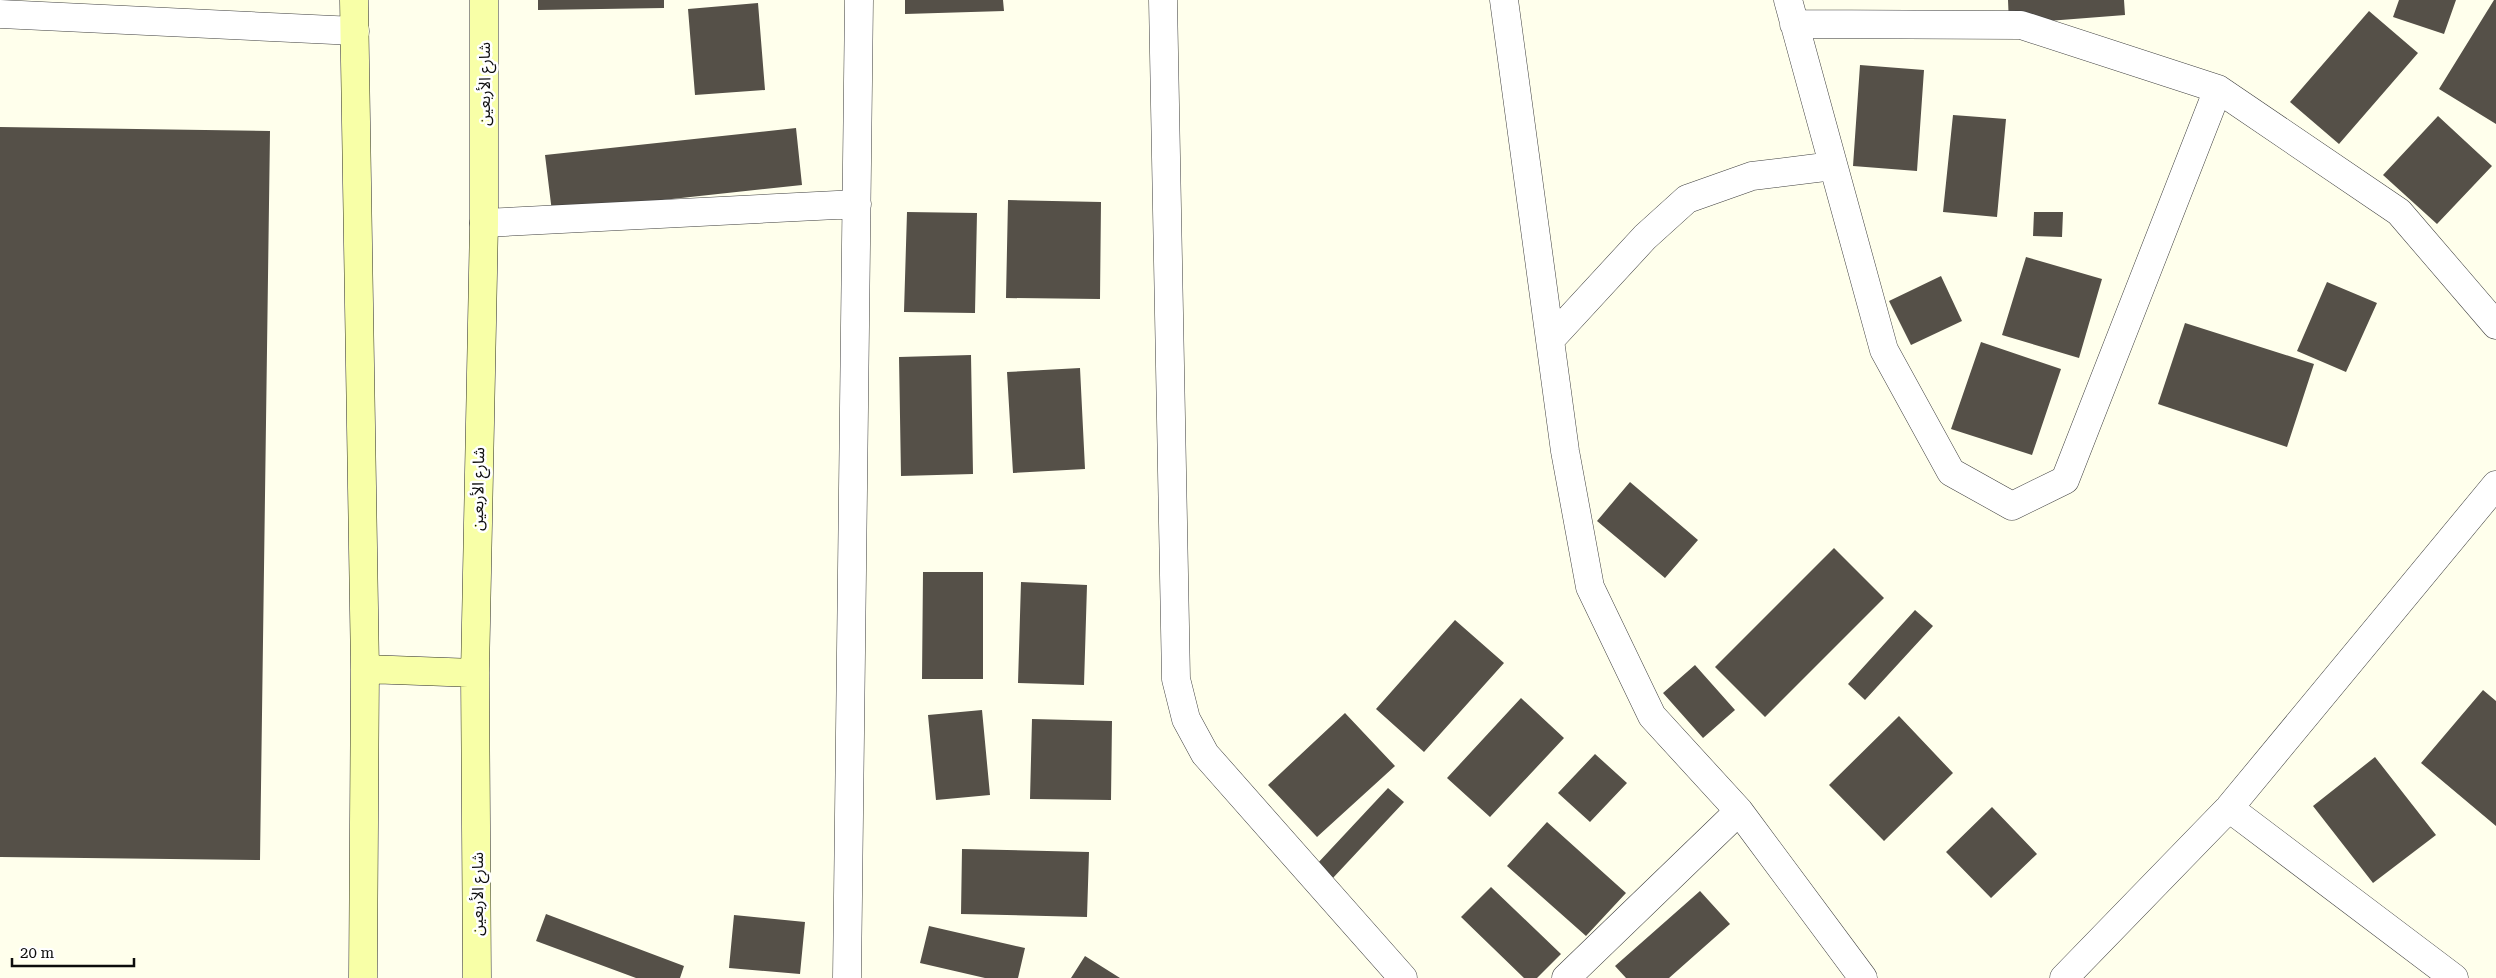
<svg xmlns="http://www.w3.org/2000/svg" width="2496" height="978" font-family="'Roboto Serif','Noto Sans Arabic',serif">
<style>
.building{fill:#555048}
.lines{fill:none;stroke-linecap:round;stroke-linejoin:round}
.minor-casing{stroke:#3f3f3f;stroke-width:29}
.secondary-casing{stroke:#2e2e2e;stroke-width:29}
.minor{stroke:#fff;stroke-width:28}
.secondary{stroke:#f8ffa7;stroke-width:28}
.labels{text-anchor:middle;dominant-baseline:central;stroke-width:5;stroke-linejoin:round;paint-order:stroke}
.street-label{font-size:16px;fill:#0c0c0c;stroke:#fff}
</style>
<rect width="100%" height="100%" fill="#ffffec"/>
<path class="building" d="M538 0H664V8L538 10Z
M905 0H1003L1004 11 905 14Z
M2008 0H2124L2125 15 2009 24Z
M2399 0H2456L2444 34 2393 17Z
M2494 0H2496V124L2439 89Z
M758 3 765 90 695 95 688 9Z
M2369 11 2418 53 2339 144 2290 102Z
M1860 65 1924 70 1917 171 1853 166Z
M1953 115 2006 119 1997 217 1943 212Z
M2438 116 2492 166 2437 224 2383 175Z
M0 127 270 131 260 860 0 857Z
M796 128 802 185 552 212 545 155Z
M1008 200 1101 202 1100 299 1006 298Z
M907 212 977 213 975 313 904 312Z
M2034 212H2063L2062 237 2033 236Z
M2026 257 2102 279 2079 358 2002 335Z
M1941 276 1962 321 1911 345 1889 301Z
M2327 282 2377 303 2346 372 2297 351Z
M2185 323 2314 364 2287 447 2158 404Z
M1981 342 2061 369 2032 455 1951 429Z
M971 355 973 474 901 476 899 357Z
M1080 368 1085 469 1013 473 1007 372Z
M1630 482 1698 540 1665 578 1597 521Z
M1834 548 1884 598 1765 717 1715 667Z
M923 572H983V679H922Z
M1021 582 1087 585 1084 685 1018 683Z
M1915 610 1933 626 1865 700 1848 684Z
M1455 620 1504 663 1424 752 1376 709Z
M1695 665 1735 710 1703 738 1663 693Z
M2483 690 2496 701V826L2421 763Z
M1521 698 1564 738 1490 817 1447 778Z
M982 710 990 795 936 800 928 715Z
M1345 713 1395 766 1317 837 1268 785Z
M1899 716 1953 773 1884 841 1829 785Z
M1032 719 1112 721 1111 800 1030 799Z
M1595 754 1627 783 1590 822 1558 793Z
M2375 757 2436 835 2373 883 2313 806Z
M1388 788 1404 802 1332 879 1316 865Z
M1992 807 2037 854 1991 898 1946 852Z
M1547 822 1626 893 1586 936 1507 866Z
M962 849 1089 852 1087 917 961 914Z
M1491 887 1561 954 1537 978H1524L1461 917Z
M1700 891 1730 924 1669 978H1626L1615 966Z
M546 914 684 966 680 978H636L536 941Z
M734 915 805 922 800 974 729 968Z
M929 926 1025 948 1018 978H985L920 963Z
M1085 956 1120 978H1071Z"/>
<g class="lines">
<defs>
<path id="minor" d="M1163 0 1176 679 1186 719 1205 754 1403 978
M1504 0 1565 451 1590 587 1652 716 1739 811 1863 978
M1788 0 1884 350 1951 472 2012 506 2065 480 2218 89
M0 14 355 31
M1794 24 2021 25 2218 89 2399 212 2496 325
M484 223 857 204
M1550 340 1645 237 1687 199 1752 176 1833 166
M2229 808 2454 978
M847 978 859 0
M1566 978 1739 811
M2064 978 2229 808 2496 485"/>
<path id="secondary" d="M354 0 365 669 363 978
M365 669 475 673
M477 978 475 673 484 223V0"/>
</defs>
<use href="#minor" class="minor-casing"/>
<use href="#secondary" class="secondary-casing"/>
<use href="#minor" class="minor"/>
<use href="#secondary" class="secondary"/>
</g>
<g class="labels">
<g class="street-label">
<text transform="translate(484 84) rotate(-90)">شارع الأربعين</text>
<text transform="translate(478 489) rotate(-89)">شارع الأربعين</text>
<text transform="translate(477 894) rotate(-90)">شارع الأربعين</text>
</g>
</g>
<path d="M12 958v8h122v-8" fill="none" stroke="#0c0c0c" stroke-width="2.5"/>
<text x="20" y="958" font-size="15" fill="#0c0c0c" stroke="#ffffff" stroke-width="4" paint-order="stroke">20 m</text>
</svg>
